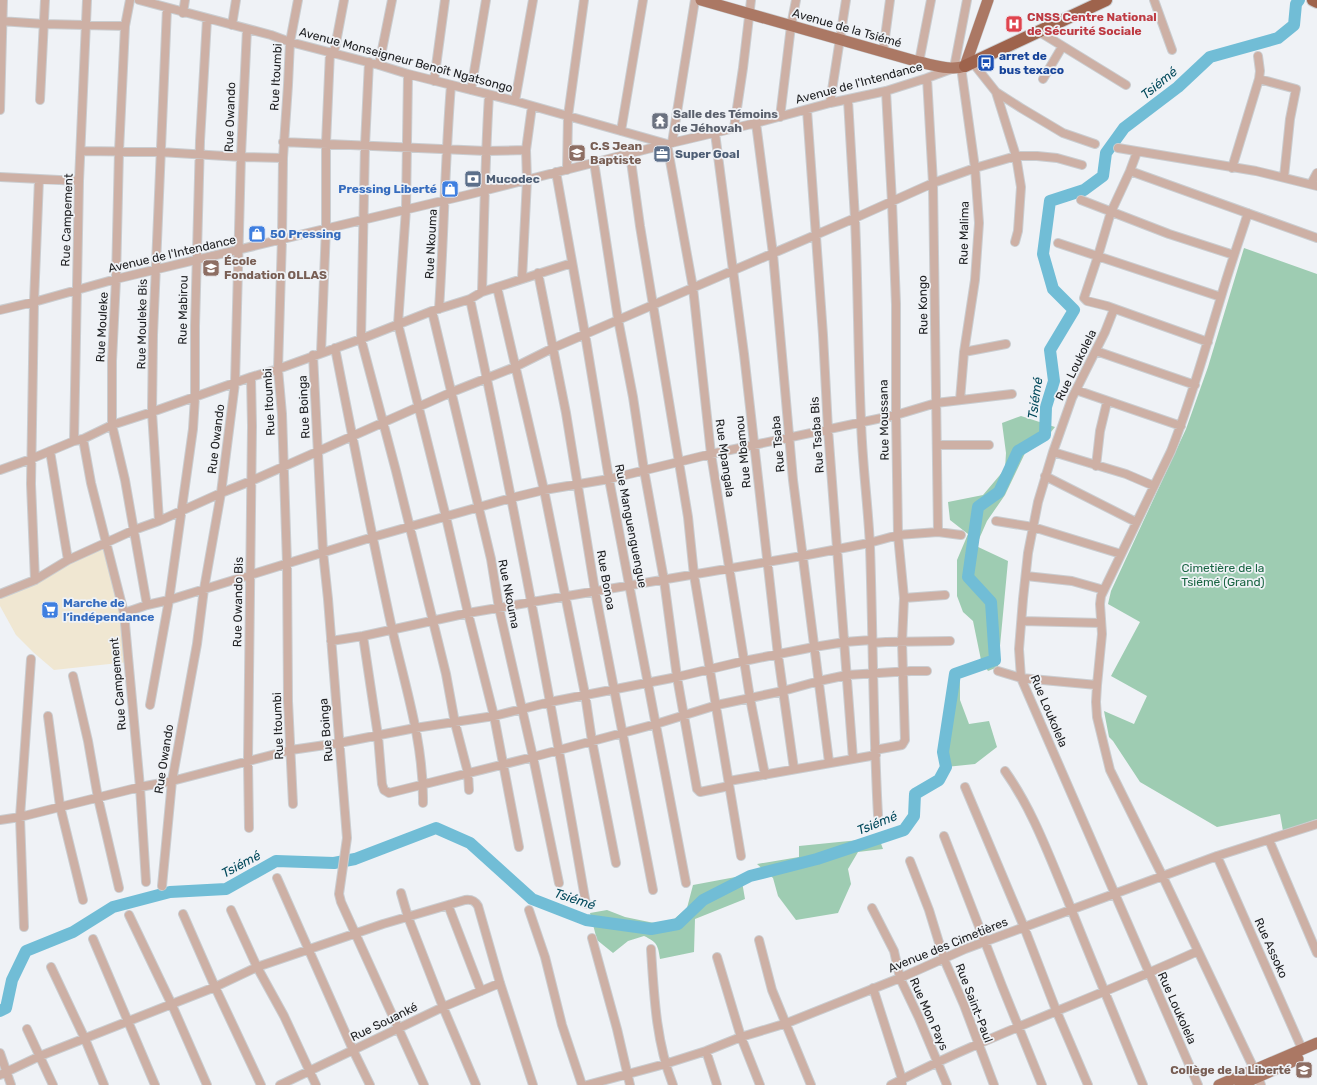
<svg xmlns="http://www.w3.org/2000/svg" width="1317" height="1085" font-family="Rubik,sans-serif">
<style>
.commercial{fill:#f0e7d2}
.green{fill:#9eccb2}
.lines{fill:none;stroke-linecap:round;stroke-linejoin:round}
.river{stroke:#71bdd6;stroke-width:12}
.minor-casing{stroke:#cacdd0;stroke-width:10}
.major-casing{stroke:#cacdd0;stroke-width:12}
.highway-casing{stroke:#cacdd0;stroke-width:14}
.minor{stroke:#cdb0a5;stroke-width:8}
.major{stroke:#ab7864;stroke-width:11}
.highway{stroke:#9e634c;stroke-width:12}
.labels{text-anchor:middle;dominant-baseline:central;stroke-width:3.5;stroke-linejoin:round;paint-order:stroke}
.health-label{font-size:12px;font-weight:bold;fill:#be3a42;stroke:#eff2f6;text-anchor:start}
.street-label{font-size:12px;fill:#212224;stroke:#eff2f6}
.transit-label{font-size:12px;font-weight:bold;fill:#164399;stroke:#eff2f6;text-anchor:start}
.worship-label{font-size:12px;font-weight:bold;fill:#5b616d;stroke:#eff2f6;text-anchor:start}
.education-label{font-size:12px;font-weight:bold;fill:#785e54;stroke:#eff2f6;text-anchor:start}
.service-label{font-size:12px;font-weight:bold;fill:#4e5e75;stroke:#eff2f6;text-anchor:start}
.shop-label{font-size:12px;font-weight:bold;fill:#366cbe;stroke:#eff2f6;text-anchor:start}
.park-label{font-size:12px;fill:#1a6543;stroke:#eff2f6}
.water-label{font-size:13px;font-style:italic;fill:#02495b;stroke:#eff2f6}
</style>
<rect width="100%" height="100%" fill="#eff2f6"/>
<path class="commercial" d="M104 547 121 614 128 662 54 670 33 652 16 635 0 606V598L67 563Z"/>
<path class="green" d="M1244 248 1317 274V819L1283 831 1280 814 1217 827 1140 782 1113 741 1109 737 1104 711 1134 724 1147 696 1111 676 1140 622 1108 604 1111 591 1186 429 1208 367Z
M1021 416 1055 427 1042 443 1026 451 1005 495 987 521 976 546 1008 561 998 667 988 671 981 660 973 621 963 612 957 596V560L968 534 950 520 948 502 983 495 1005 469 1006 453 1002 423Z
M960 677V700L969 724 989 721 997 747 975 764 946 767 949 682Z
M879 838 883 849 858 852 848 869 851 884 838 913 796 920 778 896 773 878 757 864 799 857V846Z
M741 876 745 899 695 919 694 952 660 959C658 945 657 942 644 936L628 941 613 953 597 940 590 913 607 910 625 917 654 923 673 920 687 908 693 885Z"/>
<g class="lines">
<path class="river" d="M0 1011 6 1008 12 980 26 951 73 932 113 907 170 892 226 889 276 861 334 863 355 859 436 828 470 843 532 899 586 920 651 929 678 924 703 900 750 876 817 859 904 830 914 816 915 794 939 780 946 767 943 752 955 674 995 660 991 602 968 577 978 507 999 492 1018 451 1045 435 1046 407 1054 381 1050 350 1074 310 1053 289 1043 254 1050 201 1084 190 1103 176 1106 153 1124 128 1178 87 1210 57 1278 38 1294 25 1296 4 1299 0"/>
<defs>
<path id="minor" d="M130 0 125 26 119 151 116 279 112 361V425L125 480 147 605
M139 0 271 35 290 42 379 65 408 74 515 101 667 144 693 288 711 454 750 698 765 775
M1154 0 1172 50
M183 13 185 0
M0 21 44 24 125 26
M232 25 236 0
M1038 31 1126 85
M883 52 890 0
M334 53 344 0
M369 62 365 145 361 339 396 471 446 674 455 723 468 773 469 790
M919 62 931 0
M973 63 996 92 1016 156 1021 187 1018 231 1015 242
M379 65 392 0
M408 74 406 209 398 324 446 517 468 613 494 716 519 847
M927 78 933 183 938 532
M1043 79 1062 47
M1259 79 1296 89 1290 119 1284 177
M434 81 445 0
M471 90 486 0
M996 92 1021 108 1063 133 1095 144
M40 100 45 0
M848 100C850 140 853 179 855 219 858 286 858 353 861 420 862 462 868 504 870 546 873 636 873 726 878 815
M515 101 533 0
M830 103 846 0
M0 110 3 0
M807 110 823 335 828 429 853 759
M780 117 791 26 796 0
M756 123 773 254 793 480 829 762
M734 128 743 68 751 0
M621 131 643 0
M715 133 744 354 778 655 794 769
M283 142 486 151 526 150
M672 143 695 0
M1118 148 1256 171 1317 186
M81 151 160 152 241 157 283 158
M1137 152 1130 171 1111 212 1098 256 1084 298 1087 301 1107 306 1208 342
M630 154 640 226 688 517 694 575 741 856
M594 162 618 319 633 397 644 470 664 580 677 677 697 789 700 792 729 786
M1232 168 1259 79 1260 71 1258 56
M567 170 568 116 584 0
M1130 171 1317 238
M556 172 585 334 609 479 686 883
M0 177 79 181
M1311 184 1317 173
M1081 200 1169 234 1234 255
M1248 213C1239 241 1229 269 1221 297 1205 349 1191 401 1171 451L1101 596 1100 604 1102 634 1097 685 1096 702 1097 717 1110 770 1162 875 1254 1069
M1058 243 1221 297
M538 273 566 413 595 591 653 890
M522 279 527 180 526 150 532 106
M497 287 544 490 585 694 592 741 616 863
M482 292C484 226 485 160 489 95
M470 299C513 499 551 701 586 904
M439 309C444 234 445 160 451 85
M1114 309 1105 332 1072 398 1053 452 1038 502 1028 553 1023 599 1019 649 1021 678 1198 1085
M0 310 34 302 116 279 467 195 667 144 756 123 830 103 886 91 927 78 954 68 967 0
M432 311 491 559 499 608 533 757 559 883
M335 348C353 440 371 532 391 624 404 683 424 742 423 803
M1096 351 1195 385
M964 352 1006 344
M321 353 326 228V143L330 52
M313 355 323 552 328 599 347 838 339 894 341 902 424 1085
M1076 390 1181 426
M960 400 964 352 975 280 979 223 975 168 961 67
M83 439 91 483 124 613 140 787 146 882
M74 441 79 181 87 0
M937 445H989
M50 451 68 560
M1053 452 1126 474 1154 486
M1096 466 1100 431 1107 402
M0 470 31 459 74 441 83 439 112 425 152 412 251 377 278 369 361 339 432 311 470 299 482 292 572 263
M1045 476 1136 522
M159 521 152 412 153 335 167 8
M996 521 1033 527 1121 554
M1026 576 1072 581 1104 590
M35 580 31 484 34 302 39 179
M0 594 35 580 68 560 134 530 159 521 221 493 251 481 452 392 515 367 553 348 855 218 933 183 975 168 1016 156H1037L1057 158 1082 165
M904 598 945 595
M124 613 147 605 169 600 373 537 511 498 544 490 609 479 711 454 896 415 936 403 1012 394
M1022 621 1101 623
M363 636 378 736 382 784 384 790 389 793 533 757 656 724 717 705 783 691 819 681 847 675 911 671H927
M331 641 363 636 468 613 802 556 869 543 898 535 938 532 961 535
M872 643 886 642 950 641
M998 671 1021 678 1097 685
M73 676 88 741 98 798 119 888
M150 705 169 600 193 429 195 397V326L200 141 207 19
M48 716 60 806 83 900
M875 750 902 745 905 740 902 642 904 598 898 535 896 415V304L892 202 886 91
M1005 771C1032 809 1048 853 1066 896 1091 959 1117 1022 1143 1085
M729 781 876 755
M965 787 1024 927 1056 1010 1088 1085
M293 804 288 701 287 563 282 414 278 369 282 238 283 158 288 85 290 42 298 0
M0 820 20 817 140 787 172 781 291 750 339 743 415 728 494 716 550 702 677 677 744 661 814 647 845 642 871 640
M249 828 248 761 252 426 251 377
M944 836 1002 986 1042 1085
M1269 840 1317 953
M1217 856 1302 1049
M910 861 929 910 944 959 964 1005 994 1085
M277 878 353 1050 370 1085
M162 886 172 781 197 644 204 589 221 493 235 383 241 155 247 29
M401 893 408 917 443 1007 476 1085
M448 905 481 991
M872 908 894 951 900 978 919 1018 947 1085
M231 910 257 967 284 1016 316 1085
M529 910 545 957 562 1025 582 1085
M183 914 215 987 261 1085
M129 915 172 1005 207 1085
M24 927 20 817 31 659
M592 938 617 1029 630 1085
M93 939 155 1085
M759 940 772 990 811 1085
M651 949C654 996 656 1042 673 1085
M717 957 741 1037 760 1085
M51 967 85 1039 104 1085
M873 988 902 1079V1084
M27 1029 53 1085
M706 1051 717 1085
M0 1053 11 1085
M0 1075 40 1056 215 987 257 967 383 924 465 900C472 899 475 901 478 906L500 983 533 1085
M1258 1077 1261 1085
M280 1085 443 1007 500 983
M587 1085 665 1064 706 1051 741 1037 787 1023 900 978 965 949 1046 919 1217 856 1317 824
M891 1085C990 1034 1096 998 1198 951"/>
<path id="major" d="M701 0 919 62C934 65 951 71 965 66L988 0
M1219 1085 1317 1043
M1240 1085 1298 1059"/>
<path id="highway" d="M1313 0 1317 2
M965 66 1106 0"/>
</defs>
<use href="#minor" class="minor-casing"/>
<use href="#major" class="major-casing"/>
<use href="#highway" class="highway-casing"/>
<use href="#minor" class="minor"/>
<use href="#major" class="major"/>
<use href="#highway" class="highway"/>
</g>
<defs>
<symbol id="hospital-square" viewBox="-11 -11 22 22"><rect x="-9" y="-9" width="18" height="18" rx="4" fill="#e0444e" stroke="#eff2f6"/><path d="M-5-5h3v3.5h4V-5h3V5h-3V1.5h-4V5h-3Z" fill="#fff"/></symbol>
<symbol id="bus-square" viewBox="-11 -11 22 22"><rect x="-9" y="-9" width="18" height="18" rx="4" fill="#1a4fb4" stroke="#eff2f6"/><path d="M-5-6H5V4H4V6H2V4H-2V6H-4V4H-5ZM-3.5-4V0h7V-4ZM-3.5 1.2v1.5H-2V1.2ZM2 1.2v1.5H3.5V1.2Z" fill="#fff"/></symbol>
<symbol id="temple-square" viewBox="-11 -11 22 22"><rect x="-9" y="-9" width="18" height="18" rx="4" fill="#6b7280" stroke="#eff2f6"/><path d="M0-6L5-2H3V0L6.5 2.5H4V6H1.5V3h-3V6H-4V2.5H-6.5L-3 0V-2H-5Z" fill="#fff"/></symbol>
<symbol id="school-square" viewBox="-11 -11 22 22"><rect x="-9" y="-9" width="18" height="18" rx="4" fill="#8d6e63" stroke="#eff2f6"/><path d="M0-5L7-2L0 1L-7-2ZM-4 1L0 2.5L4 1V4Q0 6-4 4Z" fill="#fff"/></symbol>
<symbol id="office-square" viewBox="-11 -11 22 22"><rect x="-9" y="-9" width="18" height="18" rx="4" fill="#5c6f8a" stroke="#eff2f6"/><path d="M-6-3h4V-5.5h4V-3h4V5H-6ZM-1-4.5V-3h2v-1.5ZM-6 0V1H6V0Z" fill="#fff"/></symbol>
<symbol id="bank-square" viewBox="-11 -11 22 22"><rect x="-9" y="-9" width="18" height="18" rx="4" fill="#5c6f8a" stroke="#eff2f6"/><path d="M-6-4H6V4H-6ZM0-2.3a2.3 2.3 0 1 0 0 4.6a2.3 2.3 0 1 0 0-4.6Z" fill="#fff"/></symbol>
<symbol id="shop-square" viewBox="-11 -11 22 22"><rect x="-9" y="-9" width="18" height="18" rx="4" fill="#3f7fe0" stroke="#eff2f6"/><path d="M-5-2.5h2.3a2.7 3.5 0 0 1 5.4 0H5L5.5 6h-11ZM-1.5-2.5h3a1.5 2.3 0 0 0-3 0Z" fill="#fff"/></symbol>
<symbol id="supermarket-square" viewBox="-11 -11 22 22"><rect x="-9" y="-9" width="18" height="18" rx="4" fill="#3f7fe0" stroke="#eff2f6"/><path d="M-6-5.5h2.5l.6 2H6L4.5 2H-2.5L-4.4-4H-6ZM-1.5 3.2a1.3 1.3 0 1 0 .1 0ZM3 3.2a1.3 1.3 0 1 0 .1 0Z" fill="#fff"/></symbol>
</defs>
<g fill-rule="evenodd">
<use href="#hospital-square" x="1004" y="14" width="20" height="20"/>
<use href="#bus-square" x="976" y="53" width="20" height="20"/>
<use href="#temple-square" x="650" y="111" width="20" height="20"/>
<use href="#school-square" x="567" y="143" width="20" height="20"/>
<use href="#office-square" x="652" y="144" width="20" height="20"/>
<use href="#bank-square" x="463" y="169" width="20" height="20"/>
<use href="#shop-square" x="440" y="179" width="20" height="20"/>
<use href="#shop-square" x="247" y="224" width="20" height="20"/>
<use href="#school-square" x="201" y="258" width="20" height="20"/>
<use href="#supermarket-square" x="40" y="600" width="20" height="20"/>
<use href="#school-square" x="1294" y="1060" width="20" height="20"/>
</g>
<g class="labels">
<g class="health-label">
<text x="1027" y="17">CNSS Centre National<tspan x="1027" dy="14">de Sécurité Sociale</tspan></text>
</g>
<g class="street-label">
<text transform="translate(847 28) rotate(16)">Avenue de la Tsiémé</text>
<text transform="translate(406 60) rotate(15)">Avenue Monseigneur Benoît Ngatsongo</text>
<text transform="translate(276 77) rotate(-87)">Rue Itoumbi</text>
<text transform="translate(859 83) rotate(-15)">Avenue de l'Intendance</text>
<text transform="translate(230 117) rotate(-88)">Rue Owando</text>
<text transform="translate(67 220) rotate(-88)">Rue Campement</text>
<text transform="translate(964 233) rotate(-89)">Rue Malima</text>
<text transform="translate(431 244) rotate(-87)">Rue Nkouma</text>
<text transform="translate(172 254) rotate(-13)">Avenue de l'Intendance</text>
<text transform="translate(923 305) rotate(-91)">Rue Kongo</text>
<text transform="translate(183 310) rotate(-89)">Rue Mabirou</text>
<text transform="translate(142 324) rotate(-89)">Rue Mouleke Bis</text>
<text transform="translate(102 327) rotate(-87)">Rue Mouleke</text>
<text transform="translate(1076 365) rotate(-64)">Rue Loukolela</text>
<text transform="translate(269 402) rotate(-93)">Rue Itoumbi</text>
<text transform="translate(304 407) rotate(-93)">Rue Boinga</text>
<text transform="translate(884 420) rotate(-91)">Rue Moussana</text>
<text transform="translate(817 435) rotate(-94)">Rue Tsaba Bis</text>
<text transform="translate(216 439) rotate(-83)">Rue Owando</text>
<text transform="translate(778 444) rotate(-95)">Rue Tsaba</text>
<text transform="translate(743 452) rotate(-96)">Rue Mbamou</text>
<text transform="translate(725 458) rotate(82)">Rue Mpangala</text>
<text transform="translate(631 526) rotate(79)">Rue Manguenguengue</text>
<text transform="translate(606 580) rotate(80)">Rue Bonoa</text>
<text transform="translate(509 594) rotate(79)">Rue Nkouma</text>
<text transform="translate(238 602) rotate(-89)">Rue Owando Bis</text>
<text transform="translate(118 684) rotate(-95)">Rue Campement</text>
<text transform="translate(1049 711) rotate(67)">Rue Loukolela</text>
<text transform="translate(278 726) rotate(-92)">Rue Itoumbi</text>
<text transform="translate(326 730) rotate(-95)">Rue Boinga</text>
<text transform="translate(164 759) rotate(-81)">Rue Owando</text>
<text transform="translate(948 945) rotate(-22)">Avenue des Cimetières</text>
<text transform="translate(1271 948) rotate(66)">Rue Assoko</text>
<text transform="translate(974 1003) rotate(69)">Rue Saint-Paul</text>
<text transform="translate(1177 1008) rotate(66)">Rue Loukolela</text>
<text transform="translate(929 1014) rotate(66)">Rue Mon Pays</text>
<text transform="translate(384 1022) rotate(-26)">Rue Souanké</text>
</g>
<g class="transit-label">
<text x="999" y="56">arret de<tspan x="999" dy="14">bus texaco</tspan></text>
</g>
<g class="worship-label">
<text x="673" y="114">Salle des Témoins<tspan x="673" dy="14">de Jéhovah</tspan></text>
</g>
<g class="education-label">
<text x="590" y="146">C.S Jean<tspan x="590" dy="14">Baptiste</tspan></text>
<text x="224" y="261">École<tspan x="224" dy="14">Fondation OLLAS</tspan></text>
<text x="1291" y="1070" text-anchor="end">Collège de la Liberté</text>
</g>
<g class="service-label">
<text x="675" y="154">Super Goal</text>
<text x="486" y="179">Mucodec</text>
</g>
<g class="shop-label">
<text x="437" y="189" text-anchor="end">Pressing Liberté</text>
<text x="270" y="234">50 Pressing</text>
<text x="63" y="603">Marche de<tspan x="63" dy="14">l’indépendance</tspan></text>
</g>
<g class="park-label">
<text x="1223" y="568">Cimetière de la<tspan x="1223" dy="14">Tsiémé (Grand)</tspan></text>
</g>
<g class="water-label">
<text transform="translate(1159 83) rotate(-39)">Tsiémé</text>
<text transform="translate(1035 398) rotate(-82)">Tsiémé</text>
<text transform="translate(877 823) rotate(-22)">Tsiémé</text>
<text transform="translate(241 864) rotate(-28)">Tsiémé</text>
<text transform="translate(575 899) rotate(18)">Tsiémé</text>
</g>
</g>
</svg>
